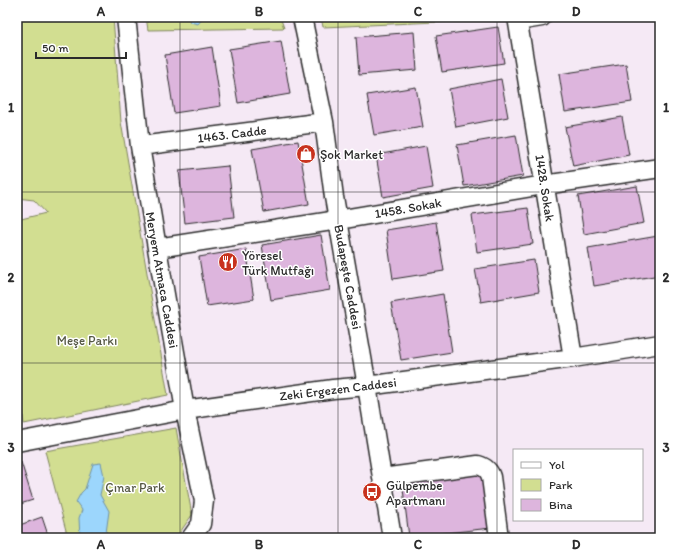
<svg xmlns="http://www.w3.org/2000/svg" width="677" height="555" font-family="Itim,sans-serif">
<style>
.green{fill:#d2de91;stroke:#7e845e}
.water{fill:#9cd6fc;stroke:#6f92a8}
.building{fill:#ddb5dd;stroke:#2b2b2b}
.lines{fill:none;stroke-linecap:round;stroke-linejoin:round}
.minor-casing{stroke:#2b2b2b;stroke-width:21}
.minor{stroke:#fff;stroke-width:18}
.grid{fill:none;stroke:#2b2b2b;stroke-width:1;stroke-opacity:0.55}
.labels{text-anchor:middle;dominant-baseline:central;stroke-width:3;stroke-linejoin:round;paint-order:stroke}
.street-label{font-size:13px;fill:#2b2b2b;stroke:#fff}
.poi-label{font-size:13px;fill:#2b2b2b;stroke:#fff;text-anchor:start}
.park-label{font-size:13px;fill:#555844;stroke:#fff}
.neatline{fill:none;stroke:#2b2b2b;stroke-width:1.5}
.grid-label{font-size:13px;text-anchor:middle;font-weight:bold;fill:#2b2b2b}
</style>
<rect width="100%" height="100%" fill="#f5e9f5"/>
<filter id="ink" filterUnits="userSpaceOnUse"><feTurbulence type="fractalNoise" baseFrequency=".025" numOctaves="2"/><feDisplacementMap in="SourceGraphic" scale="8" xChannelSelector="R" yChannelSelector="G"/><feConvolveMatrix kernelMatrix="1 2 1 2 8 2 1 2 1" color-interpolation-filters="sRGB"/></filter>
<g filter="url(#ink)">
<path class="green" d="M17 17H113L121 122 168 395 24 424 17 359V220L46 213 34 200 17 198Z
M146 17H280L284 28 148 30Z
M321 17H504L505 19 323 27Z
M176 428 192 515 176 538H68L45 451Z"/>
<path class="water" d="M188 17H204L198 24 190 22Z
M101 463 104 476 100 495 109 511 106 533 101 538H80L79 518 82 510 76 502 81 493 85 489 93 464Z"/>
<path class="building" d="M498 27 504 63 442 72 436 36Z
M414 32 417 70 359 75 356 37Z
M281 41 290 94 238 103 229 49Z
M212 47 221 106 174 113 165 55Z
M626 64 632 102 565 112 559 74Z
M501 79 508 117 456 127 449 89Z
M416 87 423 127 374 135 367 95Z
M622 117 629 155 573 166 565 127Z
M516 135 523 176 464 186 457 145Z
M298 141 309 204 264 212 252 149Z
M426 146 433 188 383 197 376 155Z
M228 166 234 217 185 223 179 171Z
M637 186 644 223 584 234 578 196Z
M528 208 533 244 477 252 472 215Z
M436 222 444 271 393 279 386 230Z
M321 235 330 290 271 300 262 245Z
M658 236 660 248V275L594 286 588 248Z
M246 249 254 299 207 306 199 257Z
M534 260 539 292 481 302 475 269Z
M443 294 452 352 401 360 391 303Z
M21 462 33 500 17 505V463Z
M482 470 491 528 409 537 402 481Z
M42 517 49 538H17V526Z"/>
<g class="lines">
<defs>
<path id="minor" d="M126 17 140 146 157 248 185 410 204 501 201 524 191 538
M302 17 324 122 334 197 367 386 392 538
M517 17 573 358
M518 21 542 17
M140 146 324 122
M157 248 338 220 544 185 660 168
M17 442 185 410 333 389 367 386 573 358 660 344
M382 478 478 465C485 467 489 470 491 477L499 538"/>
</defs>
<use href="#minor" class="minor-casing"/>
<use href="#minor" class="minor"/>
</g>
</g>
<path class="grid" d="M180 17V538M338 17V538M497 17V538M17 192H660M17 363H660"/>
<defs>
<symbol id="shop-disc" viewBox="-11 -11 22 22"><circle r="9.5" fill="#c8321e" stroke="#fff"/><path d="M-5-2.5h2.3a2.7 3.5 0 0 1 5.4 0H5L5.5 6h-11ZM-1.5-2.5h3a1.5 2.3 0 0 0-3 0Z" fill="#fff"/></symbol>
<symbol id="restaurant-disc" viewBox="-11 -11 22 22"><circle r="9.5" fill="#c8321e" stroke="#fff"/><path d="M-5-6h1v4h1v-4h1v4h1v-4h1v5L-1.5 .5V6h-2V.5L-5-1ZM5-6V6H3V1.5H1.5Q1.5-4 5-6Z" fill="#fff"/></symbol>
<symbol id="bus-disc" viewBox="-11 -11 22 22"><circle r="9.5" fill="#c8321e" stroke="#fff"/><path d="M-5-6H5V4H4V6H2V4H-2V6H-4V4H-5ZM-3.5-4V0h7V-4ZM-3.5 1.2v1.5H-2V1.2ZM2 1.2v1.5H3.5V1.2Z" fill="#fff"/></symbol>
</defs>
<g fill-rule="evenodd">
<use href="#shop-disc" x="295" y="143" width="22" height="22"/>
<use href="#restaurant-disc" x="217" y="251" width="22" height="22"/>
<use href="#bus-disc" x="361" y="481" width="22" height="22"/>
</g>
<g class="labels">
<g class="street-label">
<text transform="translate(232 134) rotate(-7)">1463. Cadde</text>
<text transform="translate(545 188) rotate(81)">1428. Sokak</text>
<text transform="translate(408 208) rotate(-10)">1458. Sokak</text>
<text transform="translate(348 277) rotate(80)">Budapeşte Caddesi</text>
<text transform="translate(162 280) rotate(80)">Meryem Atmaca Caddesi</text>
<text transform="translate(338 389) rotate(-7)">Zeki Ergezen Caddesi</text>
</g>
<g class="poi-label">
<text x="320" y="154">Şok Market</text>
<text x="242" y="255">Yöresel<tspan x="242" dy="15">Türk Mutfağı</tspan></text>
<text x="386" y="485">Gülpembe<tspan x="386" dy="15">Apartmanı</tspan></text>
</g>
<g class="park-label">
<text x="87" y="340">Meşe Parkı</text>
<text x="135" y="487">Çınar Park</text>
</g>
</g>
<rect width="677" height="555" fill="none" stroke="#fff" stroke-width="44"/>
<rect x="513" y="449" width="130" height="72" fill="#ffffff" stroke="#aaaaaa"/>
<rect x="521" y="462" width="20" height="6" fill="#ffffff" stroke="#aaaaaa"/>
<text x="549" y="469" font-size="12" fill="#2b2b2b">Yol</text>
<rect x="521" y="479" width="20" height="12" fill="#d2de91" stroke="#aaaaaa"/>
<text x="549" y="489" font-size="12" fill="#2b2b2b">Park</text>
<rect x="521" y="499" width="20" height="12" fill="#ddb5dd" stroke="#aaaaaa"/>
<text x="549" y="509" font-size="12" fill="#2b2b2b">Bina</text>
<path d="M36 52v6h90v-6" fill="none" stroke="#2b2b2b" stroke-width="2"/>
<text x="42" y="52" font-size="12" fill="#2b2b2b" stroke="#ffffff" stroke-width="3" paint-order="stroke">50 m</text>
<rect x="22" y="22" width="633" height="511" class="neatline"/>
<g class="grid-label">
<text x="101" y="16">A</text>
<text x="259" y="16">B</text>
<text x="418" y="16">C</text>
<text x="576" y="16">D</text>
<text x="11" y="112">1</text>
<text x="666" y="112">1</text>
<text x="11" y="282">2</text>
<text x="666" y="282">2</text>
<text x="11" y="452">3</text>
<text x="666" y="452">3</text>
<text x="101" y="549">A</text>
<text x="259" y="549">B</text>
<text x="418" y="549">C</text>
<text x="576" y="549">D</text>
</g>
</svg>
